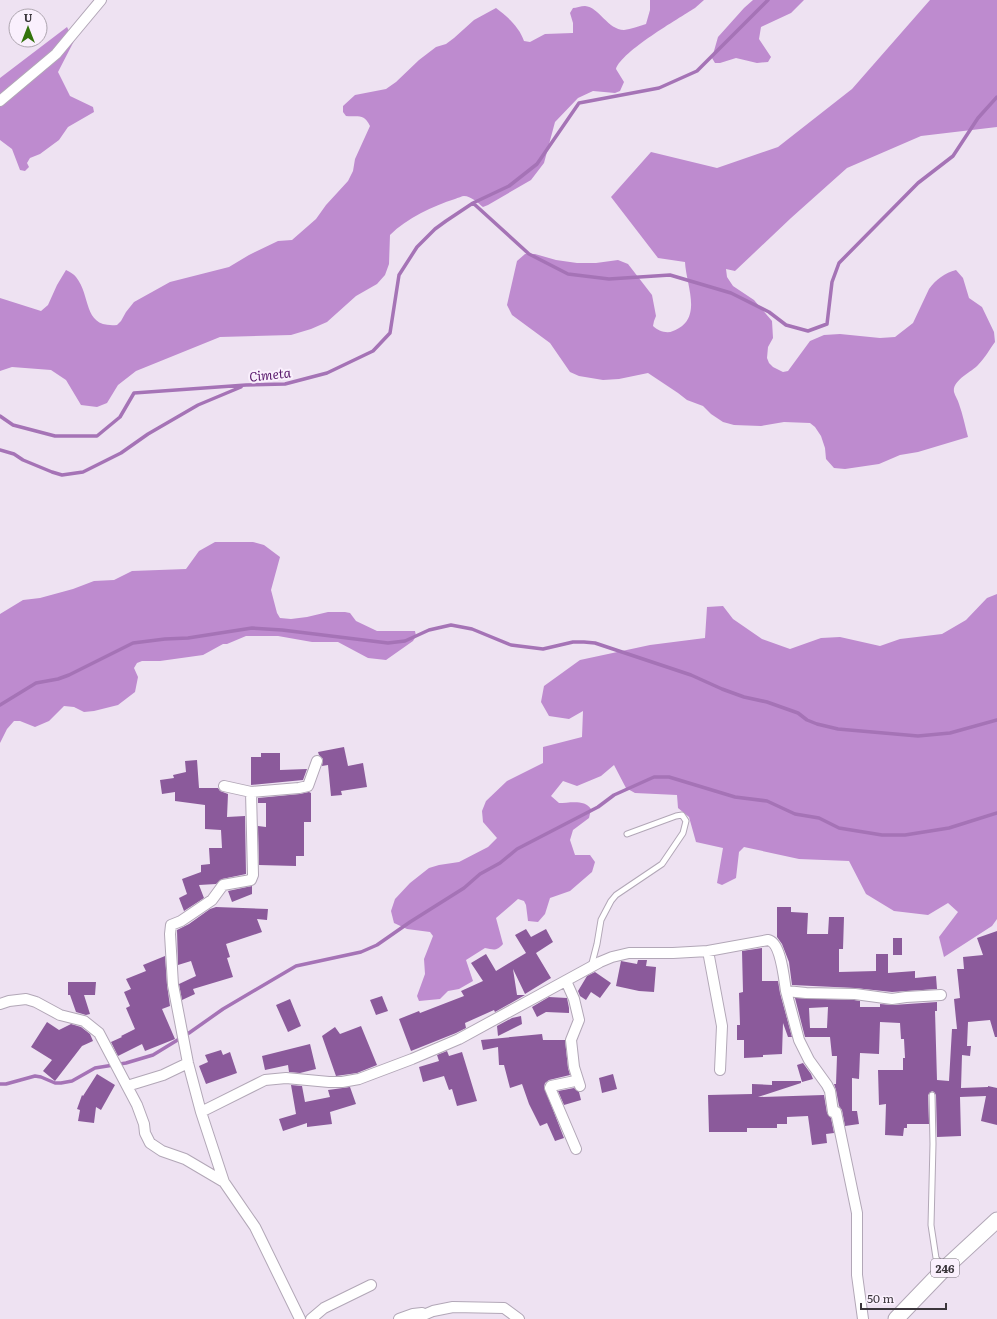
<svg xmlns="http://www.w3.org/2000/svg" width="997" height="1319" font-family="Literata,serif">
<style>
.forest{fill:#be8bcf}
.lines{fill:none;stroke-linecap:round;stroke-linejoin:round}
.stream{stroke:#a573b6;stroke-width:3.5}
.building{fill:#8b5a9b;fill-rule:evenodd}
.service-casing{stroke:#b2a7b7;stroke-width:7}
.minor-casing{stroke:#b2a7b7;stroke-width:12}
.primary-casing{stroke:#b2a7b7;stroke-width:17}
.service{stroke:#fff;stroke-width:5}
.minor{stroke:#fff;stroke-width:10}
.primary{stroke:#fff;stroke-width:15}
.labels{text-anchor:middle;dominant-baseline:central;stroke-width:4;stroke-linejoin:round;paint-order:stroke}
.shield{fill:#faf0fd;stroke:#746e76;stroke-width:1}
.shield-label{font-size:11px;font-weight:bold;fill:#3b363c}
.water-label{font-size:13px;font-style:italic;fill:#59196c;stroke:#faf0fd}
</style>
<rect width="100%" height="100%" fill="#eee2f2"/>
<path class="forest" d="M650 0H704L695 8C678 19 622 51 616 69L624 82 620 91 615 93 593 91 578 98 555 122 544 163 531 180 488 205 483 207C478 203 471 196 464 196 462 196 458 198 455 199 433 206 407 218 390 235L389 264 385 275 377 284 356 296 327 322 311 329 291 335 220 337 136 371 118 385 107 403 97 407 81 405 66 380 51 370 12 367 0 371V298L41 311 48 305 57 285 66 270C70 272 74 274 76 277 92 297 82 328 117 325L121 321 126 312 134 302 170 282 229 267 249 255 278 241 292 240 316 219 326 205 348 181 353 171 355 159 370 126C364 113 358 117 346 116L343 112V106L355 95 386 89 396 82 419 60 436 47 446 44 454 38 474 20 496 8C507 16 520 28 524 41L530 42 545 34 573 33V23L570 13 573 8C576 8 581 6 585 6 599 7 608 30 624 30 631 29 639 26 646 24L650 10Z
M753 0H804L791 13 761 27 759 39 771 57 768 62 757 63 736 58 720 63H715L712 58 718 37 744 8Z
M930 0H997V127L921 136 847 168 791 218 735 271 726 269 727 277 733 286 754 300 772 321 773 338 768 347 767 358 769 363 773 367 783 372 788 371 810 341 824 335 840 334 880 338 895 337 913 323 929 289C936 279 945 273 956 270L963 278 969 298 982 307 994 332 995 342C989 350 985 358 978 365 972 372 952 380 954 392 955 396 958 400 959 404 963 415 965 426 968 437L918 452 900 455 879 464 845 469 834 468 826 459 825 448 821 436 815 427 810 423 784 422 761 426 734 425 723 422 711 414 703 406 687 400 678 393 648 373 619 379 603 380 579 376 570 372 550 343 512 315 507 305 517 261 525 254H535L556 260 577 263H596L618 260 628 264 652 295 656 316 654 321 653 326C658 331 667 334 673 331 704 320 686 285 685 262L658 258 611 197 651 152 717 168 778 147 852 89Z
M67 27 74 41 58 72 70 96 93 107 94 112 68 127 59 140 40 154 30 158 27 163 29 167 25 171 20 170 12 149 0 140V78Z
M215 542H253L264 545 280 557 271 590 277 613 280 618 291 619 307 617 328 612H345L350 613 356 621 377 631H415L416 636 413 641 386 660 368 658 338 642H312L278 636H246L227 644H223L203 655 160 661H142L137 663 134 668 138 677 135 692 118 705 94 711 84 712 74 707 64 706 49 721 35 727 20 721H14L7 729 0 743V614L23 600 40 598 73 589 94 581 114 580 132 571 186 569 199 551Z
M997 594V919L992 926 944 957 939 937 958 912 948 903 928 915 894 911 866 894 849 861 799 859 744 847 739 852 736 878 722 885 717 883 723 848 696 842 689 817 678 808 677 795 635 793 626 788 614 765 601 776 577 786 563 781 551 796 559 803C569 803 585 799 591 809L589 818 573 830 570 840 575 855H590L595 862 592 872 570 891 550 898 545 914 538 922 528 921 526 905 524 901 518 899 496 918 503 944C497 951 494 950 485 948L466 960 473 981 459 989 448 991 440 999 419 1001 417 996 425 974 424 959 433 936 430 932 407 929 394 923 391 911 395 899 410 883 429 868 439 865 459 862 488 847 497 838 483 822 482 811 486 801 507 781 543 763V747L582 737 583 711 569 719 549 716 541 702 544 686 580 660 650 645 705 638 707 607 723 606 733 619 762 639 790 649 821 638 840 637 880 646 900 639 942 634 966 620 987 598Z"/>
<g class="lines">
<path class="stream" d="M473 203 529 254 568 274 609 279 670 275 731 293 769 312 786 325 808 331 827 324 832 282 839 263 918 183 953 156 978 118 997 97
M0 416 13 425 55 436H97L120 417 134 393 246 385 285 384 327 373 373 351 390 333 399 275 417 247 435 229 446 221 473 203 509 186 537 164 579 103 659 88 697 71 768 0
M0 450 14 454 23 460 52 472 62 475 83 472 121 453 148 434 198 405 241 387
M0 705 36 683 58 679 69 675 133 643 165 639 188 638 252 628 282 630 388 643 405 641 429 630 451 625 472 629 511 645 543 649 573 642H584L595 643 691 675 722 689 744 697 767 702 798 713 807 720 817 724 838 729 918 736 950 733 997 720
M0 1084H6L35 1076 41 1077 55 1083H61L72 1081 95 1068 126 1063 153 1055 189 1033 223 1009 296 966 361 952 377 945 410 922 464 888 480 874 500 863 517 849 598 807 614 795 654 777H669L735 797 767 801 795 814 819 818 839 828 882 835H905L949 828 997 813"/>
</g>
<path class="building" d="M344 747 348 766 363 763 367 787 341 791 342 795 331 796 328 765 322 766 323 759 319 755 318 752Z
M261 753H280V770L307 769 303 780 251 785V757H261Z
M197 760 199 788H218L220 791 228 794 227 817 245 816 246 874 222 879 216 884 199 885 204 898 184 911 179 898 187 894 182 879 201 872V865L210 864 209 848H222L221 830 205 829V805L175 801V792L162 794 160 780 174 778 173 775 186 772 185 761Z
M309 792 311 793V822H304V856H296V866L259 865 258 826 266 827V803H258V798L300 794Z
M252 886V894L232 902 228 891Z
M216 907 268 909 267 920 257 919 262 932 226 944 230 957 227 958 233 977 193 989 195 994 182 1000 179 984 196 976 191 961 178 965 177 930 189 924 210 909Z
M777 907H791V912L808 913 807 934H828L829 917H844L843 949H839V972L876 971V954H888V973L915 971V978L936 976 937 989 892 992 855 988 792 985 789 962 782 944 777 937Z
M526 929 531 937 546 929 553 942 536 953 551 978 525 994 513 969 517 995H525L495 1012 494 1010 465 1023 466 1028 456 1033 411 1051 399 1019 419 1011 420 1013 464 996 461 991 483 981 471 963 486 954 496 971 526 953 515 935Z
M997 931V1037H995L990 1020 968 1022 967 1046H971L970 1056 962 1055 961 1088 988 1087V1086L997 1088V1125L981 1121 986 1096 960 1097 961 1136 937 1137 936 1095 934 1092 932 1091 928 1095 929 1124H907V1128H904L903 1136 885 1135 886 1104 879 1105 878 1070H903V1058H905L904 1039H901L900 1023 880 1022 879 1054 860 1053 859 1079 852 1078V1111H857L859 1124 845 1126 842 1110 839 1106 836 1090 834 1084H836L837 1056H832L830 1037H805L795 998 854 1000 860 1001V1007H880V1004L893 1005 937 1002V1011H935L937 1080 949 1081 952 1029H957L954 999 960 998 957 969H964L963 957 983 955 977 938ZM828 1007 827 1028H810L809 1008Z
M893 938H902V955H893Z
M762 948V981H778L780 993 792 1037H788L783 1023 782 1054 763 1055V1057L744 1058V1040H737V1025H740L739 993 743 992 742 951Z
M165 956 167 985 170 1006 162 1009 175 1039 145 1051 142 1044 118 1056 111 1042 122 1037 121 1036 135 1029 126 1008 130 1006 124 992 131 989 126 979 146 971 143 965Z
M638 960H647L646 966 656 967 654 992 639 991 616 986 621 961 637 964Z
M595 972 611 983 600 998 591 992 586 1000 580 996 578 991 587 976Z
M68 982H96L95 995H84L90 1014 86 1015 76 1012 70 995H68Z
M382 996 388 1011 376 1015 370 1000Z
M549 997 567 998 569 1008V1013L546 1012 537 1017 532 1007Z
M290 999 301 1026 288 1032 276 1005Z
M521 1016 522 1024 498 1036 497 1026 512 1018Z
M47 1022 59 1030 71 1024 81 1027 90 1034 93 1041 82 1046 55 1081 43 1071 52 1060 31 1047Z
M361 1026 377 1065 357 1073 336 1076 322 1036 335 1027 340 1034Z
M542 1034 543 1040H565L568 1068 570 1075 549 1080 545 1083 544 1087 564 1138 555 1141 547 1123 540 1126 529 1104 522 1084 510 1088 504 1065H499L498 1047 483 1050 481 1040Z
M310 1044 316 1069 300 1073 289 1072 288 1065 265 1070 262 1056Z
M221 1050 223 1055 230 1052 237 1073 206 1084 199 1066 208 1062 205 1055Z
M447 1051 449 1056 462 1052 477 1101 457 1106 452 1089 449 1090 444 1076 423 1082 419 1067 439 1061 437 1055Z
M803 1063 811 1074 813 1079 802 1082 797 1065Z
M97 1074 115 1085 101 1110 96 1107 94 1123 78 1121 80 1110 77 1109 82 1095 83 1096Z
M613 1074 617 1089 602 1093 599 1078Z
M772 1081H801V1083L758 1097 824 1095 827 1113 831 1118 834 1133 826 1134 827 1143 812 1145 808 1116 787 1117V1124H777V1128H747V1132H709L708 1095 752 1094V1084L772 1085Z
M291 1085 302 1086 305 1102 330 1097 328 1090 350 1087 356 1104 330 1112 332 1124 307 1127V1123L283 1131 279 1119 296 1114Z
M574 1088 579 1092 581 1100 564 1105 558 1091Z"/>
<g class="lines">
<defs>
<path id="service" d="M591 967 597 944 601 920 611 901 616 895 662 864 683 833 686 821 682 815 676 816 627 834
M932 1095 933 1144 931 1225 936 1258 944 1268"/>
<path id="minor" d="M0 101 56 54 101 0
M224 786 251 792 253 875 251 880 223 885 212 900 181 921 171 925 170 934 173 985 188 1063 201 1112 224 1182 255 1227 300 1319
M251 792 299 788 308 786 317 761
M708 951 722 1026 720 1070
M566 981 574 999 579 1020 571 1040 574 1067 580 1086
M786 991 799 1040 809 1060 827 1085 830 1091 833 1112H836L857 1213V1275L863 1319
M0 1004 9 1001 26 999 36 1002 60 1015 84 1021 99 1033 137 1105 144 1124 145 1133 150 1143 162 1151 185 1159 224 1182
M127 1086 163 1075 188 1063
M201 1112 265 1080 286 1078 329 1082H342L359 1079 412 1059 459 1039 600 962 612 957 629 953H673L708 951 768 940C781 942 784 979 786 991L806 993 855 994 892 999 906 997 941 995
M576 1149 550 1088 551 1086 575 1081 577 1078
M311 1319 324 1308 371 1285
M399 1319 413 1314 422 1313
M414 1319 433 1311 453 1307 504 1308 519 1319"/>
<path id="primary" d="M896 1319 944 1269 997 1220"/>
</defs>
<use href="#service" class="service-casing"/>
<use href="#minor" class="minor-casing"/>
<use href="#primary" class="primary-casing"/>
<use href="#service" class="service"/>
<use href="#minor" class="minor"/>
<use href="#primary" class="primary"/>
</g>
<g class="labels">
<rect class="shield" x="931" y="1259" width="28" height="18" rx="3"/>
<g class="shield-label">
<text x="945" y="1268">246</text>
</g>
<g class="water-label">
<text transform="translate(270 374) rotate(-6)">Cimeta</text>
</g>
</g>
<g transform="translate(28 28)"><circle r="19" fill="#faf0fd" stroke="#aea6b0"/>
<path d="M0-3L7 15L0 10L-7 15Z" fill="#33730c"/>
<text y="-6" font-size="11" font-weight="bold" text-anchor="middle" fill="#3b363c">U</text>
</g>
<path d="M861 1303v6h85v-6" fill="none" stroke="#3b363c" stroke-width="2"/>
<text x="867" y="1303" font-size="12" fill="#3b363c" stroke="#faf0fd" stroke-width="3" paint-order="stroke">50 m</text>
</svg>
